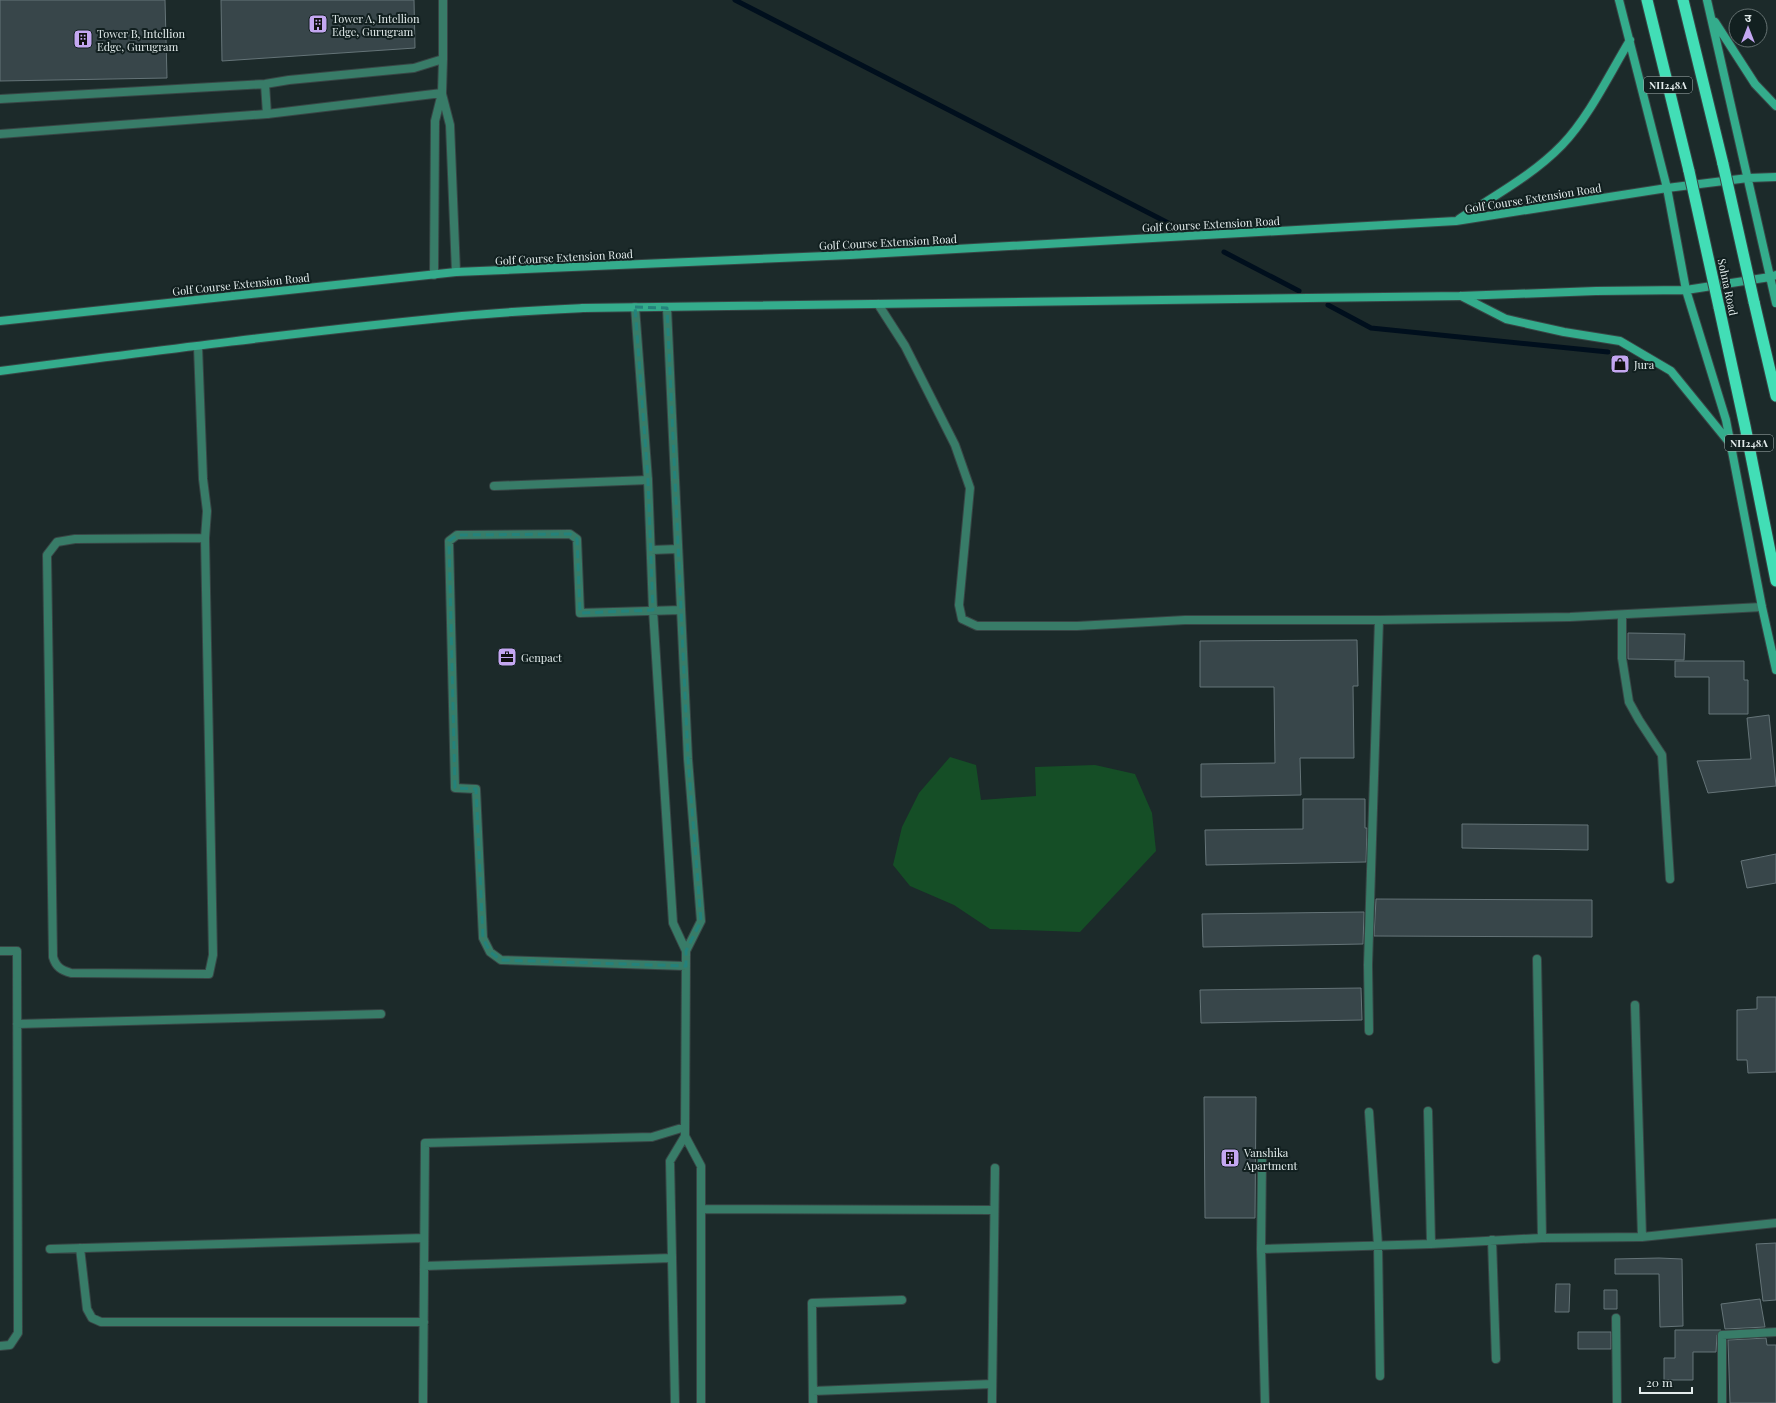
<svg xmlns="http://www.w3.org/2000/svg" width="1776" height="1403" font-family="'Playfair Display','Noto Sans Devanagari',serif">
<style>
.green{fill:#154e26}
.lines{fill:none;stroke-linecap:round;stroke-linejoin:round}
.stream{stroke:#000f1d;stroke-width:5}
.building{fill:#38464a;stroke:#657478}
.service-casing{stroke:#384545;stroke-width:10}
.minor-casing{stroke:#384545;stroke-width:10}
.secondary-casing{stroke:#384545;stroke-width:10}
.trunk-casing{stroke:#384545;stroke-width:13}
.service{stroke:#387c68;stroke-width:8}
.minor{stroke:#387c68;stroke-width:8}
.secondary{stroke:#34ac8c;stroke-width:8}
.trunk{stroke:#42deb6;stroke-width:11}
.trunk-bridge-casing{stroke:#384545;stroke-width:13;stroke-linecap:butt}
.trunk-bridge{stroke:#42deb6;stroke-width:11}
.marked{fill:none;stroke:#24827b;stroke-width:3;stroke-dasharray:8 5;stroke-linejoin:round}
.labels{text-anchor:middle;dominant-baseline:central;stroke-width:4;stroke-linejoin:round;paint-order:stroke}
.shield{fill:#122020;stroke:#a4afaf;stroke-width:1}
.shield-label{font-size:10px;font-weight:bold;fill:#e3ecec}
.poi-label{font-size:11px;fill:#e3ecec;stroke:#122020;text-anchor:start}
.street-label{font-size:11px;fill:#e3ecec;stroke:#122020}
</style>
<rect width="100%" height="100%" fill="#1c2a2a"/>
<path class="green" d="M950 757 976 765 981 800 1036 796 1035 767 1095 765 1135 774 1152 813 1156 851 1080 932 990 929 954 905 910 886 893 865 902 827 919 793Z"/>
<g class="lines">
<path class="stream" d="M735 0 1178 228
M1224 252 1299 291
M1328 305 1371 328 1608 352"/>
</g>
<path class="building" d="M0 0H165L167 78 0 81Z
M221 0H414L415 48 222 61Z
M1628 633 1685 634 1684 660 1628 659Z
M1357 640 1358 686H1353L1354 758H1300L1301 795 1201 797V764L1275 763 1274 687H1200V641Z
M1675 661H1744V680H1748V714H1709V677H1675Z
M1769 715 1776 786 1708 793 1697 761 1751 759 1747 718Z
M1303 799H1365V828H1367L1366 862 1206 865 1205 830 1303 829Z
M1462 824 1588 825V850L1462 848Z
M1776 854V883L1747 888 1741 861Z
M1376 899 1592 900V937L1374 936Z
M1364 912 1363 944 1203 947 1202 914Z
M1361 988 1362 1020 1201 1023 1200 990Z
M1757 997H1776V1072L1748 1073 1747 1060H1737V1010L1757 1009Z
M1204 1097H1256L1255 1218H1205Z
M1776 1243V1300L1763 1301 1756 1244Z
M1659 1258 1682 1259 1683 1326 1660 1327 1659 1274H1615V1259Z
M1556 1284H1570L1569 1312H1555Z
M1604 1290H1617V1309H1604Z
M1760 1299 1765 1327 1725 1329 1721 1304Z
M1675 1330H1721L1717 1335 1716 1352H1693V1380H1664V1358H1675Z
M1578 1332H1611V1349H1578Z
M1766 1338 1767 1345H1776V1403H1730L1728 1340Z"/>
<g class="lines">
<defs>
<path id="service" d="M265 84 267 114
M442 93 443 59
M0 99 265 84 289 80 414 68 443 59V0
M198 347 203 479 207 511 205 538 213 955 209 974 71 973C61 970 56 967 53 957L47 555 57 542 75 539 205 538
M494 486 648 480
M1622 615V658L1629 702 1639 720 1662 755 1670 879
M1369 1031 1368 965 1379 620"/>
<path id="minor" d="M442 94 450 125 456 272
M0 134 267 114 442 93
M434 275 435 121 442 93
M878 304 905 346 955 445 970 488 959 605 962 619 977 626H1077L1185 620H1379L1570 617 1762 607
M635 307 648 480 653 610 673 923 686 951 685 1136 701 1166V1403
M667 308 688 759 701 921 686 951
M651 550 678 549
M681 610 580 613 577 539 570 534 457 535 449 541 455 788 476 789 483 938 490 952 501 960 686 966
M0 951H17L18 1333 10 1345 0 1346
M1537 959 1542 1238
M1635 1005 1642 1237
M17 1024 381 1014
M1428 1111 1431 1244
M1369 1112 1378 1245 1380 1376
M1262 1160 1261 1249 1265 1403
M701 1209 994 1210
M1492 1240 1496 1359
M80 1248 87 1309 92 1318 101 1322H424
M50 1249 424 1238
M1261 1249 1431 1244 1542 1238 1642 1237 1776 1223
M424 1266 672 1258
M1616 1318 1617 1403
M813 1391 992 1384
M423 1403 425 1143 652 1137 685 1127
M675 1403 670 1161 685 1136
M813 1403 812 1303 902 1300
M992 1403 995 1168
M1722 1403V1335L1776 1332"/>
<path id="secondary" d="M1619 0 1667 188 1686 290 1726 420 1762 607 1776 670
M1707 0 1776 303
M1715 22 1755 84 1776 106
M1459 219C1494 196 1533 175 1562 145 1589 117 1610 73 1630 40
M1461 296 1506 319 1564 332 1620 341 1671 371 1728 441
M0 321 456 272 850 255 1456 221 1667 188 1748 178 1776 177
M0 371C154 351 308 331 462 316 502 312 543 310 583 308L1460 296 1596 291 1686 290 1770 277 1776 275"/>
<path id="trunk" d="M1647 0 1689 171
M1683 0 1723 164
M1754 302 1776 396
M1719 307 1745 426 1776 581"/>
</defs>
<use href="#service" class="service-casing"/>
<use href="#minor" class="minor-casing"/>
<use href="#secondary" class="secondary-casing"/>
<use href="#trunk" class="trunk-casing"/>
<use href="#service" class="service"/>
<use href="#minor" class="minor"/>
<use href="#secondary" class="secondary"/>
<use href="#trunk" class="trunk"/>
<defs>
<path id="trunk-bridge" d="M1723 164 1754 302
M1689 171 1719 307"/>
</defs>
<use href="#trunk-bridge" class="trunk-bridge-casing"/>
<use href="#trunk-bridge" class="trunk-bridge"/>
</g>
<path class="marked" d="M635 307 667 308 688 759 701 921 686 951V966L501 960 490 952 483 938 476 789 455 788 449 541 457 535 570 534 577 539 580 613 653 610 648 480Z"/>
<defs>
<symbol id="building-square" viewBox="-11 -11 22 22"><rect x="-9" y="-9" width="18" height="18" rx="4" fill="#c4a7f1" stroke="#122020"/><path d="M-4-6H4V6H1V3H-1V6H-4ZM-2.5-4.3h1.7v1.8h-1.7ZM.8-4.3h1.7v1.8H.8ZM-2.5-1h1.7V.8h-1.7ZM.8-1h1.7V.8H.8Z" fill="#111"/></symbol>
<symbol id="shop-square" viewBox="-11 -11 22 22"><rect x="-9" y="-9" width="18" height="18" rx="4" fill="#c4a7f1" stroke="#122020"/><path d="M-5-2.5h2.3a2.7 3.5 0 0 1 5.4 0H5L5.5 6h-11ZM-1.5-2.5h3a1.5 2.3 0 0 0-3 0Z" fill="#111"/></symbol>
<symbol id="office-square" viewBox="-11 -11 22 22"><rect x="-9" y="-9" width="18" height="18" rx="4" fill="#c4a7f1" stroke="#122020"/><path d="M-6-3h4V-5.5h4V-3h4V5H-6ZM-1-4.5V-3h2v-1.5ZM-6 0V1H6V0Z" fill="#111"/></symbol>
</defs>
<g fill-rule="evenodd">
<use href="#building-square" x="307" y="13" width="22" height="22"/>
<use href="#building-square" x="72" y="28" width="22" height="22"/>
<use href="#shop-square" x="1609" y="353" width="22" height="22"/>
<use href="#office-square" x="496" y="646" width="22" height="22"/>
<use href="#building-square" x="1219" y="1147" width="22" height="22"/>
</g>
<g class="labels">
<g class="shield">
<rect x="1644" y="77" width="48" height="16" rx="3"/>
<rect x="1725" y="435" width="48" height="16" rx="3"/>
</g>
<g class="shield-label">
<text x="1668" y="85">NH248A</text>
<text x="1749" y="443">NH248A</text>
</g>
<g class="poi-label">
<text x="332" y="18">Tower A, Intellion<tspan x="332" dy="13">Edge, Gurugram</tspan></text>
<text x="97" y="33">Tower B, Intellion<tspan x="97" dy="13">Edge, Gurugram</tspan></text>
<text x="1634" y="364">Jura</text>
<text x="521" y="657">Genpact</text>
<text x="1244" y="1152">Vanshika<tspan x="1244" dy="13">Apartment</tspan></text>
</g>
<g class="street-label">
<text transform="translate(1533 198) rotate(-9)">Golf Course Extension Road</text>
<text transform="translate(1211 224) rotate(-3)">Golf Course Extension Road</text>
<text transform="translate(888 242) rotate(-3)">Golf Course Extension Road</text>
<text transform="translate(564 257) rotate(-3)">Golf Course Extension Road</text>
<text transform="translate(241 284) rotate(-6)">Golf Course Extension Road</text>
<text transform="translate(1728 287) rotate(78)">Sohna Road</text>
</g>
</g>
<g transform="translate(1748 28)"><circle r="19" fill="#122020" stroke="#667272"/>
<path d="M0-3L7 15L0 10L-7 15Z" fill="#c4a7f1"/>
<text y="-6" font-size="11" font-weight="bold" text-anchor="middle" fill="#e3ecec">उ</text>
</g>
<path d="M1640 1387v6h52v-6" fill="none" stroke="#e3ecec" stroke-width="2"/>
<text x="1646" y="1387" font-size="12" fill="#e3ecec" stroke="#122020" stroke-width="3" paint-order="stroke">20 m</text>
</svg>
